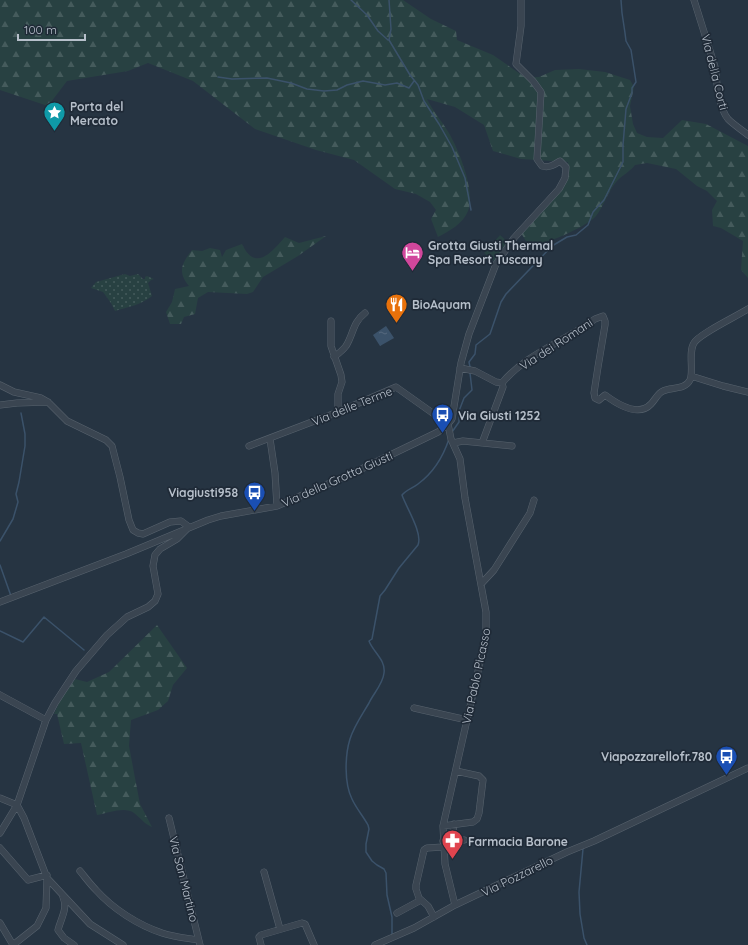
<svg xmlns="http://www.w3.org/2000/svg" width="748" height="945" font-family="Quicksand,sans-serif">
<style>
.grass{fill:url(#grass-dots)}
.forest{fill:url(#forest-firs)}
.garden{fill:#284142}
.water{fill:url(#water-ripples)}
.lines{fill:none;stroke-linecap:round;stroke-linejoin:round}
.stream{stroke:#3b526a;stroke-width:1.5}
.minor-casing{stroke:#58636e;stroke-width:7}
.minor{stroke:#3a4551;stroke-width:6}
.labels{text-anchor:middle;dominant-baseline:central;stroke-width:3.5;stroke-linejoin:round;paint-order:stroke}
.street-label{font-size:12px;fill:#b7c0cb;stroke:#1f2a37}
.poi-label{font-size:12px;font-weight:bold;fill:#b7c0cb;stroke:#1f2a37;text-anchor:start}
</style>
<defs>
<pattern id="grass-dots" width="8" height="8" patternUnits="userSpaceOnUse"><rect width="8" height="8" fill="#284142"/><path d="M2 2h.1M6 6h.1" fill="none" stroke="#455b5c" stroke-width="1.8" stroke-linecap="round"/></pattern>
<pattern id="forest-firs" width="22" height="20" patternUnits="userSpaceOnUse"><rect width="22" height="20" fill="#284142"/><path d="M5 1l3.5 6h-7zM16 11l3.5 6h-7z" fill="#455b5c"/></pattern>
<pattern id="water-ripples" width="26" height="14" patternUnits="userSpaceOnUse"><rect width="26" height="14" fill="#3b526a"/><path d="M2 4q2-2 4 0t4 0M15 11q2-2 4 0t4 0" fill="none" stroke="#55697e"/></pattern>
</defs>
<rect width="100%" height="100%" fill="#263442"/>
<path class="grass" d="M125 274 130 276 138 274 143 279H145V277L147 276 154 279 151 280 148 283 152 296C141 305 128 307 115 311L111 303 103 292 91 288 96 282Z"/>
<path class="forest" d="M0 0H403L431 19 456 31 457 40 493 55 526 78 539 77 555 70 579 69 605 72 630 80 634 87 630 106 633 124 637 133 647 137 663 138 682 120 706 124 748 146V278L741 270 743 241 721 228 713 226 712 210 717 201 707 191 697 186 676 169 647 163 635 165C630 172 622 175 617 181 608 191 604 206 596 216 589 225 546 245 535 244 532 243 528 242 526 241L521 233 566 179 568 162 521 159 493 151 484 125 455 107 427 99C432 110 441 120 447 130 458 147 476 191 468 211 463 224 449 231 438 237L431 219 436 210 430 202 416 194 395 189 354 160 316 150 255 129 193 81 148 63 128 71 67 81 48 106 0 90Z
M326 236 298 256 263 277 253 292 247 294 208 292 198 298 195 314 184 317 181 324H170L166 312 172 302 175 289 189 286C177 272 182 263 192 250L202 251 210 248 220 250 222 257 226 250 242 244C255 272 271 253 285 237L299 243Z
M157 625 187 668 173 685 168 701 158 710 131 720 129 746 135 778 140 804 152 827C143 823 142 819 134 813 125 806 108 813 97 815L81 743 64 744 57 714H54L61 699 75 679 87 682 109 672Z"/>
<path class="garden" d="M500 235 509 243 494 261 484 253Z"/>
<path class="water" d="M386 326 394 338 380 346 373 335Z"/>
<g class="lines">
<path class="stream" d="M351 0 367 15 378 31 388 40
M389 0 391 29 389 40 410 75 418 85 424 101 439 124 452 147 465 178 471 210
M218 77 232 79 267 78 291 83 307 89 324 91 337 90 347 85 363 81 385 85 397 83 409 88 414 81
M470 367 469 362 475 354 476 345 490 334 501 302 506 294 552 246 567 237 576 235 588 225 593 212 604 200 623 162V145L626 109 632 93V88L636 82 631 50 626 41 625 33 622 13 621 0
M452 432 459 422V411L464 398 472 390 470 373
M0 541 13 519 18 502 16 494 19 482 25 446V434L21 413
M0 565 11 596
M0 631 23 642 44 617 84 650
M583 849 579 892 580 914 584 938 587 945
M392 935V917L387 895 386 873 384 869 377 865 372 861 366 852V844L369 829 368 825C363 816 356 808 352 799 344 783 345 755 350 739 354 726 362 715 369 703 373 694 383 684 384 673 386 660 373 652 369 641L372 639 380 596 385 590 399 568 418 545C423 533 406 507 402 495 406 490 413 488 418 484 433 473 443 457 449 439"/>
<defs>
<path id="minor" d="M694 0 716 70C716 82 720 110 728 119 734 125 742 130 748 135
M331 321V346L341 375 342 382 338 394V412
M334 357C338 354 343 350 346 346 353 335 353 322 365 313
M460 368 475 371 496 382 502 383
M691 376 723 386 748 392
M502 383C526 354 565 341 595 319L603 316 605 321V325L598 367 594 393 595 398 599 400 605 395C617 404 638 418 651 404 655 400 658 393 663 391 672 387 685 390 690 380 694 372 688 352 694 343 699 334 737 316 748 309
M0 385 14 392 41 398 48 402 67 421 106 440 112 446 120 477 129 520 133 530 138 533 143 534 170 522 181 521 189 527 177 539 160 549 155 555 153 566 158 594 155 601 148 607 127 617 107 635 76 671 55 703 46 720 17 805 0 833
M0 405 17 403 48 402
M448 424 451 439 460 459 465 498 486 612V633L481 658 443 826 445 864 455 905
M270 439 275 473 277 506
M453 443 463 441 512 446
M482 443 503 387 502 383
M249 446 338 412 396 387 448 424
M481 584 494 570 530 513 534 500
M0 602 126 554 208 520 221 516 277 506 351 474 438 432 448 424 452 419 461 363 469 334 496 264 514 238 559 189 565 178 566 167 560 161C554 165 549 168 542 166L537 159 541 92 533 81 516 64 521 26V0
M0 695 46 720
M414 708 467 720
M0 798 17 805 24 818 47 878 46 908 37 926 13 945
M169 818 200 945
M443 826 473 822 477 819 479 813 483 780 479 776 456 771
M443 841 464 840
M452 841 454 824
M0 848 28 880 47 875
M80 871C85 877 90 884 96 890 113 909 138 925 162 933 174 937 186 938 198 940
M264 872 280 929
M47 878 90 924 123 945
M63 897C68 909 61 918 58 930L64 938 74 945
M397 913 421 900
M434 917 428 906 419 898 416 889V885L424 850 427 848 443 847
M0 923 13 945
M261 945 259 937 261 935 302 923 305 924 314 945
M375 945 414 928 455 905 567 852 594 841 748 768"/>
</defs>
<use href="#minor" class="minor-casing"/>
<use href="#minor" class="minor"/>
</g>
<defs>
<symbol id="sight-pin" viewBox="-11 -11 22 30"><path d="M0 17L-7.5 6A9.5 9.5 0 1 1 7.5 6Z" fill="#0f9aa8" stroke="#1f2a37"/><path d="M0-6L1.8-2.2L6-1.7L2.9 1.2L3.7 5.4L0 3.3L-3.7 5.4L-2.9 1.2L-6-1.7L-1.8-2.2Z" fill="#fff"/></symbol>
<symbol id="hotel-pin" viewBox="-11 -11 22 30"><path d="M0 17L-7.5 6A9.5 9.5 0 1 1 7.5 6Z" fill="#d1479c" stroke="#1f2a37"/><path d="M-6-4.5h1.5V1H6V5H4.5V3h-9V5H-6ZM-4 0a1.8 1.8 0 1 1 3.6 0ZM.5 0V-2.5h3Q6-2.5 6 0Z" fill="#fff"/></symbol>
<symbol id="restaurant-pin" viewBox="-11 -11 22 30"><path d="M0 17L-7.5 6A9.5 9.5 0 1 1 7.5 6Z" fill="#e8710a" stroke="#1f2a37"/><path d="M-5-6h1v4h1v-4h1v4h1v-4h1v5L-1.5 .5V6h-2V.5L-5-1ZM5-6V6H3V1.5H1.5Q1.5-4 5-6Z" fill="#fff"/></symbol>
<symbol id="bus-pin" viewBox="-11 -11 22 30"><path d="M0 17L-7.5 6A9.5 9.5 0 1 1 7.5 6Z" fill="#1a4fb4" stroke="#1f2a37"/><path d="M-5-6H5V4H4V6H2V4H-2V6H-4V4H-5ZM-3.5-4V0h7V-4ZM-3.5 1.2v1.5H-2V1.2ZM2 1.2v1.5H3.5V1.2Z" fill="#fff"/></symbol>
<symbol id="pharmacy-pin" viewBox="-11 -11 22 30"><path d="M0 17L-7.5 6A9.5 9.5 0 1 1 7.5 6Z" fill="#e0444e" stroke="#1f2a37"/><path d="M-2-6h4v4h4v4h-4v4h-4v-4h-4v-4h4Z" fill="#fff"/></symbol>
</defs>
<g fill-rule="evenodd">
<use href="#sight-pin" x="42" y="100" width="25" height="34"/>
<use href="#hotel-pin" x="400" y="240" width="25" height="34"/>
<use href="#restaurant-pin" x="384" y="292" width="25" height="34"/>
<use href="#bus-pin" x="430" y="402" width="25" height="34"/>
<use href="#bus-pin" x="242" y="480" width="25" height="34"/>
<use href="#bus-pin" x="714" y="744" width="25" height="34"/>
<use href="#pharmacy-pin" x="440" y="828" width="25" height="34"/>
</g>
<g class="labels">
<g class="street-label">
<text transform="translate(715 72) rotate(76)">Via della Corti</text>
<text transform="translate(556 344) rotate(-33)">Via dei Romani</text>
<text transform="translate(352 406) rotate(-22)">Via delle Terme</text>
<text transform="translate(337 479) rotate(-24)">Via della Grotta Giusti</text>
<text transform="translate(476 676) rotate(-78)">Via Pablo Picasso</text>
<text transform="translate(517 876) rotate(-26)">Via Pozzarello</text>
<text transform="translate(184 879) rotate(76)">Via San Martino</text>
</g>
<g class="poi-label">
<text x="70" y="106">Porta del<tspan x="70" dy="14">Mercato</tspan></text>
<text x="428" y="245">Grotta Giusti Thermal<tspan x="428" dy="14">Spa Resort Tuscany</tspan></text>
<text x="412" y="304">BioAquam</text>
<text x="458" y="415">Via Giusti 1252</text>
<text x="238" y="492" text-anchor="end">Viagiusti958</text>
<text x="712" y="756" text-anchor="end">Viapozzarellofr.780</text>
<text x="468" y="841">Farmacia Barone</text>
</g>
</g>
<path d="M18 34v6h67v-6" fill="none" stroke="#b7c0cb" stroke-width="2"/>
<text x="24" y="34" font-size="12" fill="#b7c0cb" stroke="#1f2a37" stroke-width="3" paint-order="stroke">100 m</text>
</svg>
